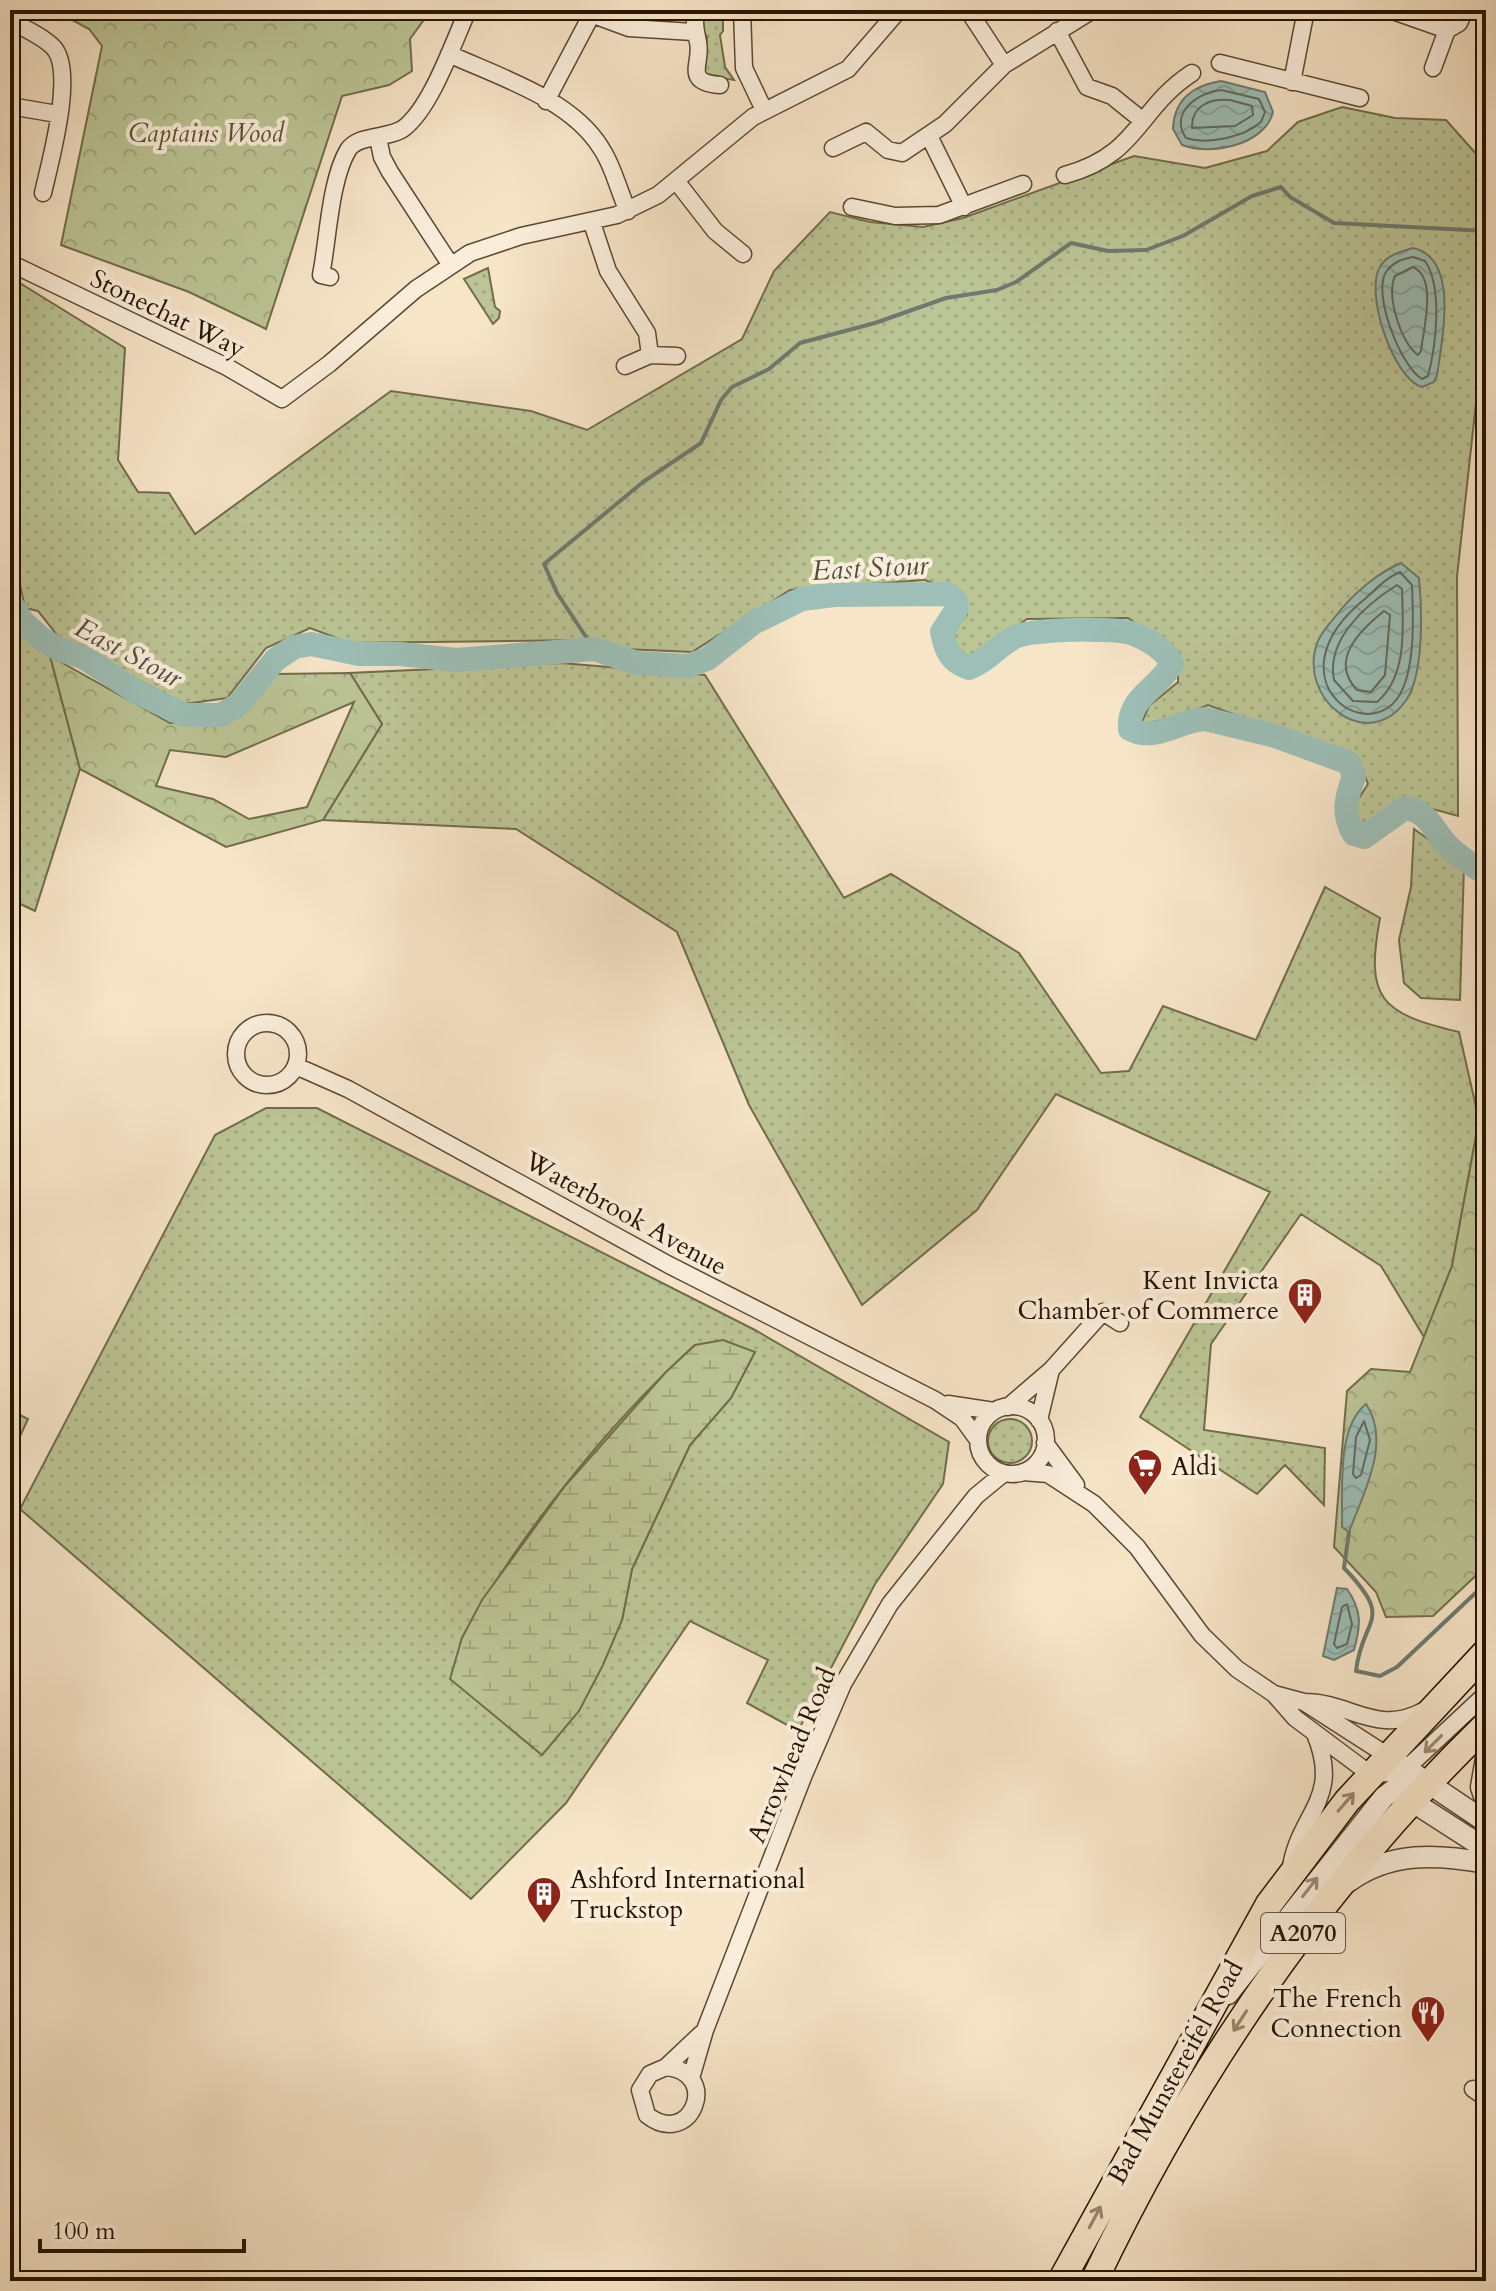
<svg xmlns="http://www.w3.org/2000/svg" width="1496" height="2291" font-family="Cardo,serif">
<style>
.grass{fill:url(#grass-dots);stroke:#726c4b;stroke-width:2;fill-rule:evenodd}
.forest{fill:url(#forest-crowns);stroke:#726c4b;stroke-width:2;fill-rule:evenodd}
.wetland{fill:url(#wetland-marsh);stroke:#726c4b;stroke-width:2}
.water{fill:url(#water-waves);stroke:#6e7a6e;stroke-width:2}
.lines{fill:none;stroke-linecap:round;stroke-linejoin:round}
.shore{stroke:#62695c;stroke-width:2}
.stream{stroke:#6e7a6e;stroke-width:4}
.river{stroke:#9dbfb7;stroke-width:24}
.minor-casing{stroke:#5b4832;stroke-width:19}
.tertiary-casing{stroke:#5b4832;stroke-width:23}
.trunk-casing{stroke:#271300;stroke-width:29}
.minor{stroke:#faeedb;stroke-width:16}
.tertiary{stroke:#faeedb;stroke-width:20}
.trunk{stroke:#f7e5c8;stroke-width:26}
.oneway{stroke:#9b8b78}
.oneway2{stroke:#99866e}
.labels{text-anchor:middle;stroke-width:8;stroke-linejoin:round;paint-order:stroke}
.shield{fill:#faeedb;stroke:#665542;stroke-width:2}
.shield-label{font-size:24px;font-weight:bold;fill:#271300}
.park-label{font-size:26px;font-style:italic;fill:#5b5134;stroke:#faeedb}
.street-label{font-size:26px;fill:#271300;stroke:#faeedb}
.poi-label{font-size:26px;fill:#271300;stroke:#faeedb;text-anchor:end}
.water-label{font-size:28px;font-style:italic;fill:#504f40;stroke:#faeedb}
</style>
<defs>
<pattern id="grass-dots" width="8" height="8" patternUnits="userSpaceOnUse" patternTransform="scale(2)"><rect width="8" height="8" fill="#bcc596"/><path d="M2 2h.1M6 6h.1" fill="none" stroke="#a2a880" stroke-width="1.8" stroke-linecap="round"/></pattern>
<pattern id="forest-crowns" width="20" height="18" patternUnits="userSpaceOnUse" patternTransform="scale(2)"><rect width="20" height="18" fill="#bcc596"/><path d="M2 6a3 3 0 1 1 6 0M12 15a3 3 0 1 1 6 0" fill="none" stroke="#a2a880"/></pattern>
<pattern id="wetland-marsh" width="20" height="14" patternUnits="userSpaceOnUse" patternTransform="scale(2)"><rect width="20" height="14" fill="#bcc596"/><path d="M1 5h8M5 5V1M11 12h8M15 12V8" fill="none" stroke="#a2a880"/></pattern>
<pattern id="water-waves" width="16" height="10" patternUnits="userSpaceOnUse" patternTransform="scale(2)"><rect width="16" height="10" fill="#9dbfb7"/><path d="M0 5q4-4 8 0t8 0" fill="none" stroke="#87a39c"/></pattern>
</defs>
<rect width="100%" height="100%" fill="#f7e5c8"/>
<filter id="stains"><feTurbulence type="fractalNoise" baseFrequency=".0025" numOctaves="4"/><feColorMatrix values="0 0 0 0 .2 0 0 0 0 .09 0 0 0 0 .02 0 0 0 .5 -.17"/></filter>
<radialGradient id="worn" r=".72"><stop offset=".6" stop-color="#630" stop-opacity="0"/><stop offset="1" stop-color="#630" stop-opacity=".3"/></radialGradient>
<path class="grass" d="M703,10H723V31L720,35L725,67L734,80L703,75L707,37L699,28L703,26Z
M1342,107L1395,118L1446,120L1486,165V311L1457,577L1458,816L1400,800L1358,828L1352,809L1368,784L1358,759L1208,705L1174,718L1141,724L1149,706L1178,682V656L1128,618L1027,619L971,659L954,645L951,632L967,615L964,596L925,580L790,590L692,652L624,649L581,640L350,643L310,628L266,648L227,698L185,704L64,644L38,611L25,608L10,537V277L125,348L118,460L138,492L169,493L195,534L391,391L531,411L587,430L742,339L774,271L830,212L870,222L923,227L963,218L1134,156L1205,168L1267,151L1298,122Z
M488,268L495,307L500,311L499,318L493,324L464,279Z
M10,617L13,625L50,656L80,769L35,911L10,899Z
M561,663L705,675L844,898L891,874L1019,953L1101,1073L1129,1071L1163,1006L1256,1040L1325,887L1380,918C1365,999 1380,1013 1459,1032L1479,1120L1452,1266L1424,1337L1381,1266L1301,1214L1211,1344L1204,1430L1325,1448L1324,1505L1285,1465L1257,1494L1140,1417L1270,1192L1056,1094L977,1210L862,1305L749,1105L677,932L516,829L323,820L382,724L350,673Z
M1414,829L1464,865L1460,1000L1421,998L1404,983L1399,940L1411,887Z
M266,1108H317L755,1330L949,1442L943,1484L875,1584L798,1731L747,1703L768,1660L690,1621L566,1803L471,1899L20,1509L215,1135ZM695,1345L755,1352L731,1398L690,1445L632,1569L622,1620L462,1638C518,1536 609,1423 695,1345Z
M10,1410L28,1419L10,1458Z
M988 1441a22 22 0 1 1 44 0a22 22 0 1 1-44 0Z"/>
<path class="forest" d="M54,10H431L410,39L412,71L389,85L342,96L266,329L189,292L61,245L102,46L89,29Z
M50,656L170,723L241,716L275,674L350,673L382,724L323,820L226,847L80,769ZM354,702L307,807L249,819L213,799L156,786L170,750L226,757Z
M1479,1120L1486,1133V1566L1433,1616L1386,1617L1376,1592L1334,1547L1347,1391L1371,1369L1410,1372L1452,1266Z"/>
<path class="wetland" d="M723,1340L755,1352L731,1398L690,1445L632,1569L622,1620L603,1665L579,1711L542,1755L450,1679L462,1638L482,1600L565,1486L666,1372L695,1345Z"/>
<path class="water" d="M1221,81L1265,92L1273,112C1265,145 1211,156 1182,145L1173,129C1174,99 1194,85 1221,81Z
M1413,248C1460,258 1442,341 1437,375L1434,382L1422,387C1393,379 1363,290 1381,265C1389,254 1400,252 1413,248Z
M1401,563L1419,578C1422,609 1424,672 1407,699C1368,757 1295,698 1318,641C1322,631 1332,621 1339,612C1354,593 1379,572 1401,563Z
M1366,1404C1392,1442 1363,1494 1349,1532L1342,1527C1343,1491 1336,1428 1366,1404Z
M1337,1588L1347,1589C1362,1610 1361,1625 1354,1650L1334,1660L1323,1656Z"/>
<g class="lines">
<path class="shore" d="M1221,90L1259,99L1265,112L1261,122C1244,137 1208,145 1186,138C1169,113 1198,92 1221,90Z
M1230,100L1252,106L1253,115L1235,126L1192,128C1191,106 1210,98 1230,100Z
M1413,257L1425,261C1443,287 1436,346 1428,376L1422,379C1401,367 1372,294 1386,272C1393,262 1402,259 1413,257Z
M1413,267C1438,278 1423,330 1421,351L1418,355C1401,342 1386,297 1395,276Z
M1400,572L1412,585C1413,615 1415,654 1405,683C1379,759 1262,681 1366,598C1377,588 1386,578 1400,572Z
M1397,585L1402,589C1403,626 1408,676 1377,702L1353,701L1334,680C1326,640 1365,605 1397,585Z
M1384,611L1390,615L1385,675L1371,692L1357,690C1329,661 1359,631 1384,611Z
M1364,1421L1370,1440L1361,1475L1356,1478L1353,1474L1356,1437Z
M1347,1604L1352,1624L1347,1644L1337,1648L1334,1644L1342,1607Z"/>
<path class="stream" d="M594,649L557,593L544,564L643,482L701,443L721,400L732,387L769,369L800,343L875,323L946,298L997,290L1016,282L1071,243L1108,251L1146,250L1183,236L1252,196L1281,187L1290,197L1334,223L1486,231
M1349,1532L1344,1568C1396,1622 1362,1616 1356,1671L1380,1676L1397,1667L1486,1583"/>
<path class="river" d="M10,602L23,622L42,639L60,650L83,657L138,693L184,715H221L239,704L275,660L294,647L311,644L359,654H400L456,660L594,649L637,663L688,666L707,659L753,623L802,599L834,595L947,594L956,601L957,609L942,632C946,651 950,661 969,668C988,661 998,645 1015,637C1031,629 1118,627 1134,634C1149,640 1165,650 1172,664C1159,688 1127,698 1130,729C1155,743 1181,719 1206,719L1275,736L1349,763L1354,777C1346,797 1342,815 1354,834L1364,837L1405,808C1430,811 1433,832 1450,848C1460,858 1474,866 1486,874"/>
<g class="minor-casing">
<path id="minor" d="M695,10C694,23 695,30 698,42C703,63 682,82 720,85
M742,10L744,68L764,110
M968,10L1004,65
M1390,10L1447,30L1433,68
M591,14L629,28L693,32
M10,21C24,28 42,36 53,47C76,70 50,162 43,193
M1447,30L1459,23L1465,10
M1057,31L1087,87L1112,96L1143,121
M449,54C499,77 571,99 601,148C614,167 618,190 628,211
M1220,63L1360,98
M1292,82L1306,10
M546,101L594,10
M10,106L57,114
M929,136L964,207
M378,138L382,157L390,172L450,264
M833,148L866,132L888,150L902,153L945,124L1004,65L1093,10
M1065,175C1139,155 1137,109 1192,73
M677,182L715,231L743,254
M852,207L895,216L939,215L1023,184
M592,223L608,271L647,333L650,355
M10,263L227,367L282,399L329,364L416,289L470,253L521,236L617,215L658,195L753,117L848,69L899,10
M330,277L321,275C328,240 330,180 348,150C358,134 389,139 404,128C432,106 453,43 468,10
M625,366L650,355L677,356
M236 1054a31 31 0 1 1 62 0a31 31 0 1 1-62 0Z
M296,1066L348,1089L669,1265L935,1400L962,1418L978,1440
M948,1404L994,1411
M978 1440a34 34 0 1 1 68 0a34 34 0 1 1-68 0Z
M1008,1407L1051,1370L1103,1312L1120,1323
M1039,1420L1051,1370
M1045,1443L1076,1485
M1023,1472L1048,1474L1094,1504L1137,1547L1202,1635L1237,1669L1274,1694L1295,1718L1370,1774L1390,1773L1411,1764L1486,1694
M1274,1694L1304,1702L1388,1756
M1304,1702C1351,1702 1377,1737 1425,1710
M1290,1873C1297,1813 1343,1801 1315,1734
M666,2067C722,2072 691,2150 647,2115L640,2090L650,2074L666,2067L701,2034
M691,2078L705,2030L803,1777L843,1684L890,1604L976,1496L1004,1473
M1473,2089L1486,2098"/>
</g>
<g class="tertiary-casing">
<path id="tertiary" d="M1388,1756L1486,1822
M1486,1758L1481,1787L1486,1802
M1402,1795L1486,1849
M1348,1882C1390,1851 1438,1854 1486,1863
M1228,1994L1384,1797L1404,1782L1428,1785"/>
</g>
<g class="trunk-casing">
<path id="trunk" d="M1061,2281L1269,1904L1347,1801L1486,1652
M1094,2281C1192,2075 1322,1884 1486,1725"/>
</g>
<use href="#minor" class="minor"/>
<use href="#tertiary" class="tertiary"/>
<use href="#trunk" class="trunk"/>
</g>
<defs><path id="oneway-shaft" d="M-6 0H5M1.5-3L5.5 0L1.5 3" fill="none" stroke-width="1.6" stroke-linecap="round" stroke-linejoin="round" transform="scale(2)"/></defs>
<g class="oneway">
<use href="#oneway-shaft" transform="translate(1433 1744) rotate(135)"/>
<use href="#oneway-shaft" transform="translate(1310 1887) rotate(-52)"/>
</g>
<g class="oneway2">
<use href="#oneway-shaft" transform="translate(1346 1802) rotate(-49)"/>
<use href="#oneway-shaft" transform="translate(1240 2021) rotate(123)"/>
<use href="#oneway-shaft" transform="translate(1095 2217) rotate(-62)"/>
</g>
<defs>
<g id="building-pin" transform="scale(1.8)"><path d="M0 17L-7.5 6A9.5 9.5 0 1 1 7.5 6Z" fill="#8f2418" stroke="#faeedb"/><path d="M-4-6H4V6H1V3H-1V6H-4ZM-2.5-4.3h1.7v1.8h-1.7ZM.8-4.3h1.7v1.8H.8ZM-2.5-1h1.7V.8h-1.7ZM.8-1h1.7V.8H.8Z" fill="#fff"/></g>
<g id="supermarket-pin" transform="scale(1.8)"><path d="M0 17L-7.5 6A9.5 9.5 0 1 1 7.5 6Z" fill="#8f2418" stroke="#faeedb"/><path d="M-6-5.5h2.5l.6 2H6L4.5 2H-2.5L-4.4-4H-6ZM-1.5 3.2a1.3 1.3 0 1 0 .1 0ZM3 3.2a1.3 1.3 0 1 0 .1 0Z" fill="#fff"/></g>
<g id="restaurant-pin" transform="scale(1.8)"><path d="M0 17L-7.5 6A9.5 9.5 0 1 1 7.5 6Z" fill="#8f2418" stroke="#faeedb"/><path d="M-5-6h1v4h1v-4h1v4h1v-4h1v5L-1.5 .5V6h-2V.5L-5-1ZM5-6V6H3V1.5H1.5Q1.5-4 5-6Z" fill="#fff"/></g>
</defs>
<g fill-rule="evenodd">
<use href="#building-pin" x="1305" y="1295"/>
<use href="#supermarket-pin" x="1145" y="1466"/>
<use href="#building-pin" x="544" y="1894"/>
<use href="#restaurant-pin" x="1428" y="2013"/>
</g>
<g class="labels">
<rect class="shield" x="1261" y="1913" width="84" height="40" rx="6"/>
<g class="shield-label">
<text x="1303" y="1941">A2070</text>
</g>
<g class="park-label">
<text x="206" y="142">Captains Wood</text>
</g>
<g class="street-label">
<text transform="translate(168 313) rotate(26)" y="9">Stonechat Way</text>
<text transform="translate(626 1213) rotate(29)" y="9">Waterbrook Avenue</text>
<text transform="translate(791 1755) rotate(-67)" y="9">Arrowhead Road</text>
<text transform="translate(1175 2072) rotate(-61)" y="9">Bad Munstereifel Road</text>
</g>
<g class="poi-label">
<text x="1279" y="1289">Kent Invicta<tspan x="1279" dy="30">Chamber of Commerce</tspan></text>
<text x="1171" y="1475" text-anchor="start">Aldi</text>
<text x="570" y="1888" text-anchor="start">Ashford International<tspan x="570" dy="30">Truckstop</tspan></text>
<text x="1402" y="2007">The French<tspan x="1402" dy="30">Connection</tspan></text>
</g>
<g class="water-label">
<text transform="translate(870 567) rotate(-3)" y="10">East Stour</text>
<text transform="translate(129 652) rotate(28)" y="10">East Stour</text>
</g>
</g>
<rect width="1496" height="2291" fill="none" stroke="#f7e5c8" stroke-width="40"/>
<rect x="12" y="12" width="1472" height="2267" fill="none" stroke="#271300" stroke-width="4"/>
<rect x="20" y="20" width="1456" height="2251" fill="none" stroke="#271300" stroke-width="2"/>
<path d="M40 2239v12h204v-12" fill="none" stroke="#271300" stroke-width="4"/>
<text x="52" y="2239" font-size="24" fill="#271300" stroke="#faeedb" stroke-width="6" paint-order="stroke">100 m</text>
<rect width="100%" height="100%" filter="url(#stains)"/>
<rect width="100%" height="100%" fill="url(#worn)"/>
</svg>
